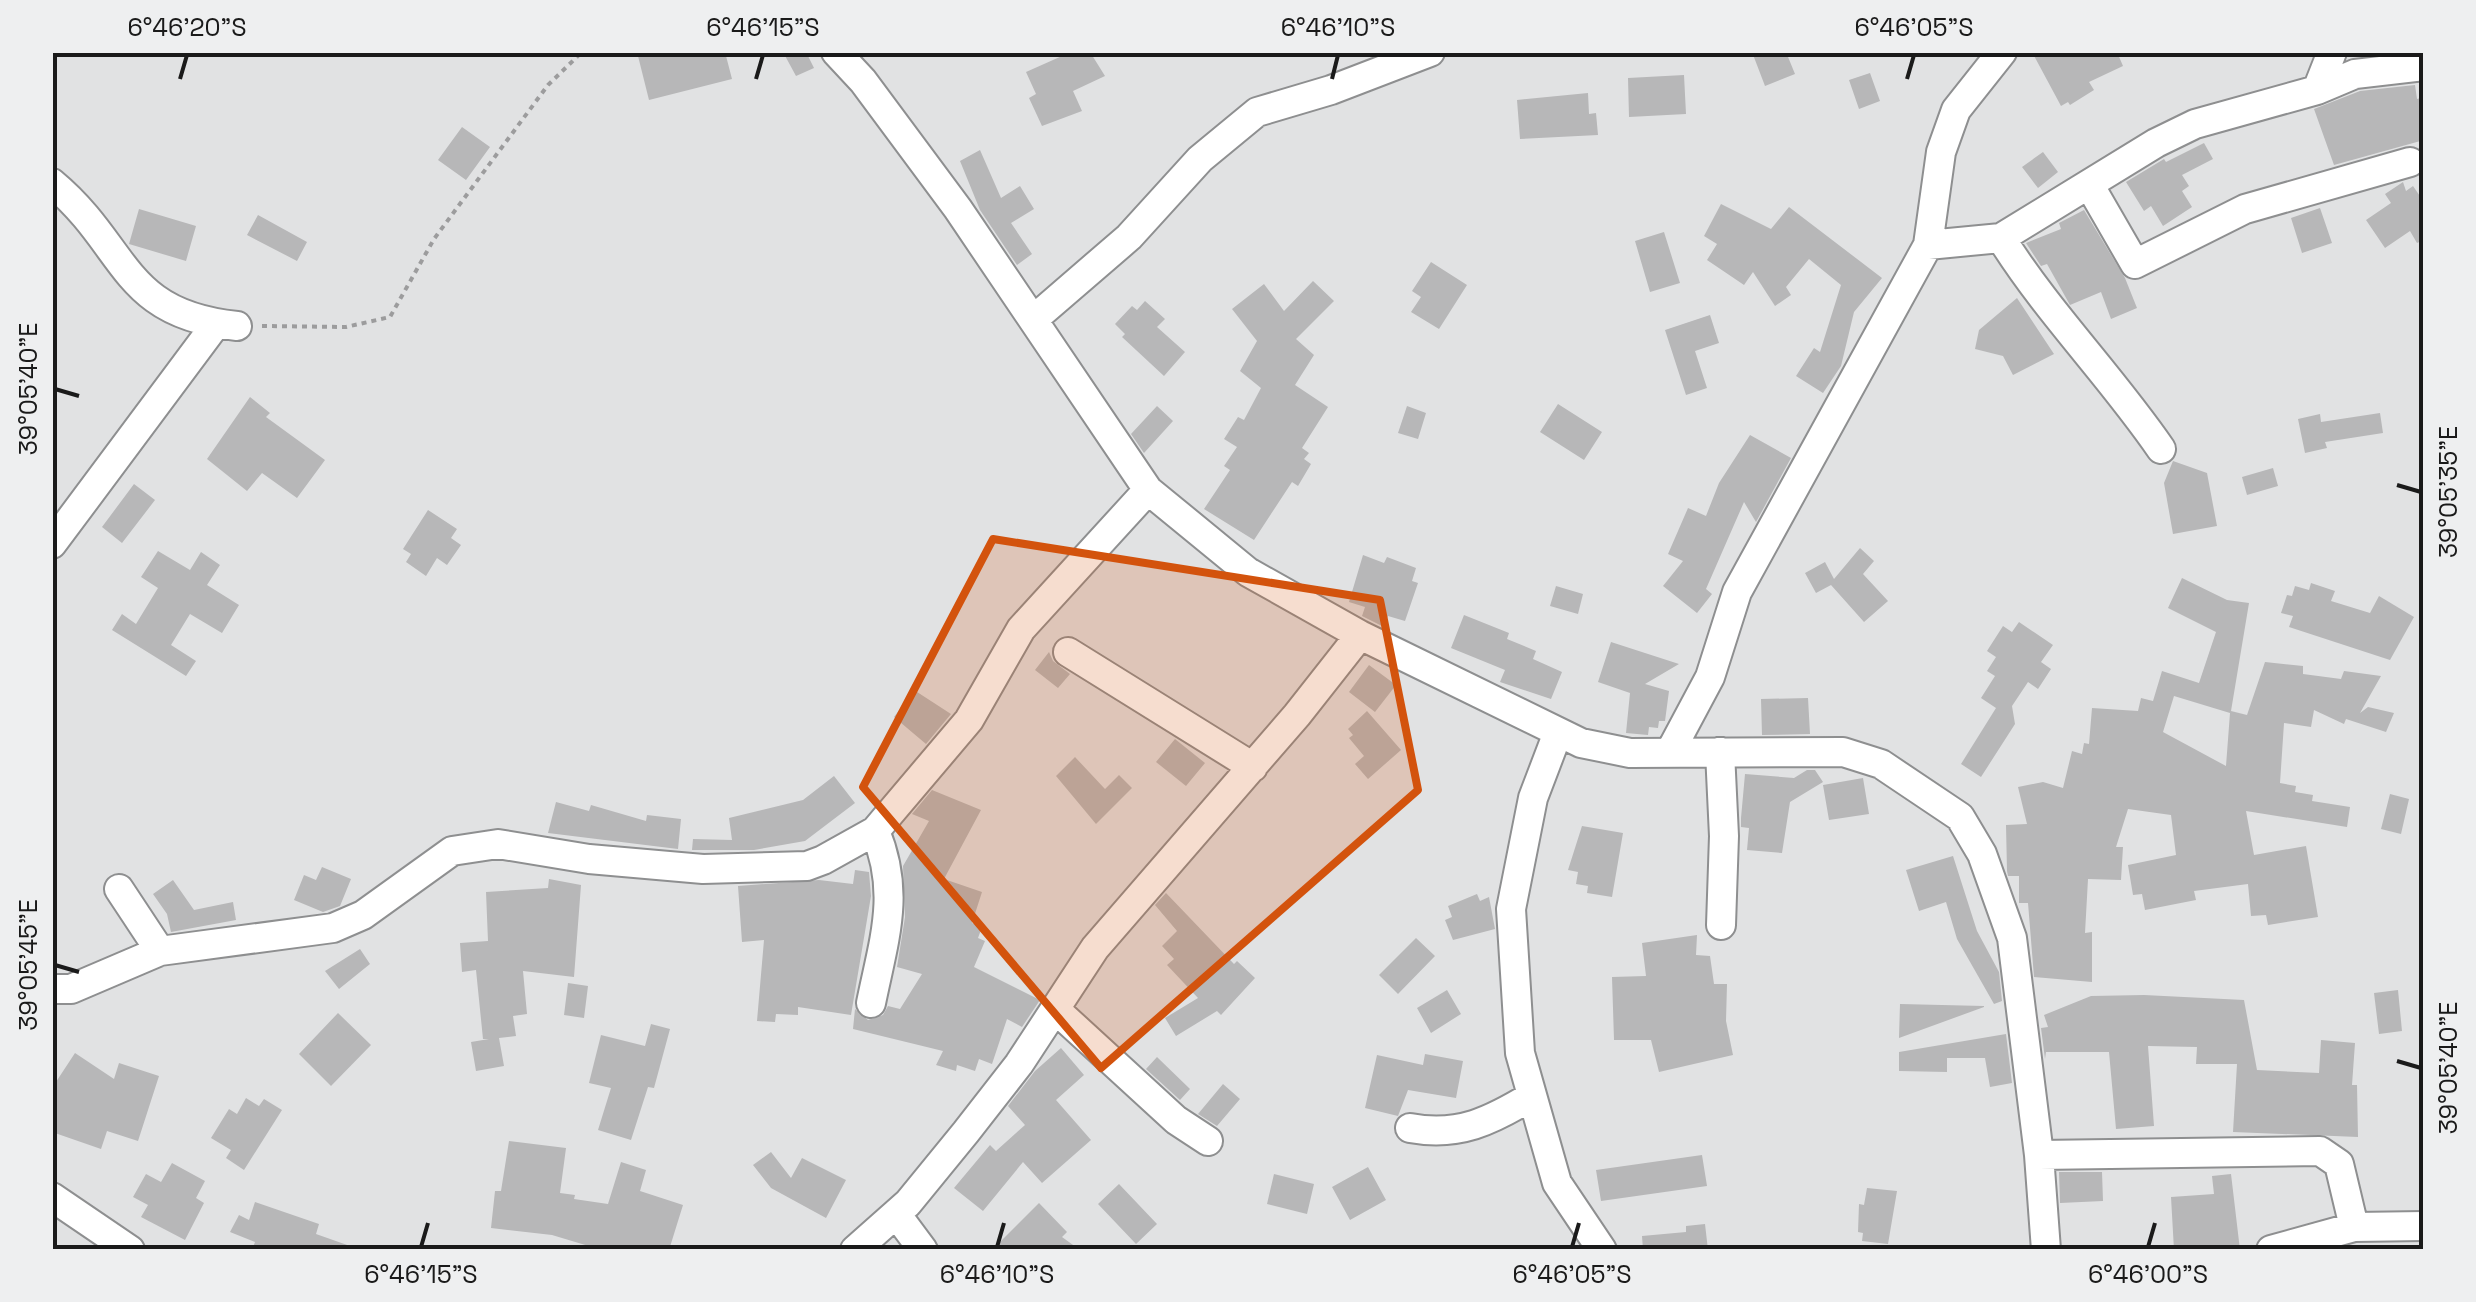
<svg xmlns="http://www.w3.org/2000/svg" width="2476" height="1302" font-family="'Space Grotesk',sans-serif">
<style>
.building{fill:#b7b7b8;fill-rule:evenodd}
.lines{fill:none;stroke-linecap:round;stroke-linejoin:round}
.minor-casing{stroke:#8e8f90;stroke-width:32}
.path{stroke:#9c9c9d;stroke-width:4;stroke-dasharray:5 5;stroke-linecap:butt}
.minor{stroke:#fff;stroke-width:28}
.marked{fill:#d3530d;fill-opacity:0.2;stroke:#d3530d;stroke-width:8;stroke-linejoin:round}
.ticks{fill:none;stroke:#1a1a1a;stroke-width:4}
.neatline{fill:none;stroke:#1a1a1a;stroke-width:4}
.ticks-label{font-size:25px;text-anchor:middle;fill:#1a1a1a}
</style>
<rect width="100%" height="100%" fill="#e1e2e3"/>
<path class="building" d="M637,52H725L732,79L649,100Z
M783,52H806L814,68L796,76Z
M1071,52H1090L1105,76L1073,91L1082,111L1042,126L1029,98L1036,94L1026,72Z
M1752,52H1786L1795,74L1765,86Z
M2032,52H2117L2123,66L2089,82L2094,90L2070,105L2068,102L2061,106Z
M1870,73L1880,101L1859,109L1849,80Z
M1684,75L1686,114L1629,117L1628,78Z
M2415,85L2417,99L2424,97V140L2334,165L2314,109L2360,91Z
M1588,93L1589,114L1596,113L1598,135L1520,139L1517,100Z
M462,127L490,147L466,180L438,160Z
M2204,143L2213,159L2182,175L2189,186L2182,191L2192,207L2163,226L2151,206L2144,211L2126,182L2164,159L2166,162Z
M980,150L1001,198L1020,186L1034,209L1011,223L1032,254L1017,265L980,210L960,161Z
M2043,152L2058,172L2038,188L2022,167Z
M2403,182L2406,191L2413,186L2424,202V222L2419,225L2424,240L2417,243L2410,231L2385,248L2366,220L2391,203L2385,194Z
M1721,204L1771,229L1789,207L1882,278L1854,312L1841,366L1823,393L1796,376L1814,348L1820,352L1841,285L1809,259L1786,287L1791,295L1775,306L1753,272L1744,285L1707,260L1717,244L1704,236Z
M2320,208L2332,243L2302,253L2291,218Z
M139,209L196,226L186,261L129,244Z
M2084,210L2125,278L2137,308L2111,319L2101,292L2070,305L2047,264L2041,266L2026,243L2061,229L2059,223Z
M258,215L307,242L297,261L247,235Z
M1664,232L1680,283L1650,292L1635,241Z
M1431,262L1467,285L1439,329L1411,312L1421,297L1412,291Z
M1313,281L1334,301L1296,339L1314,355L1295,385L1328,407L1302,448L1309,453L1304,459L1311,464L1298,486L1292,482L1254,540L1204,509L1230,470L1224,466L1237,447L1224,439L1238,417L1244,420L1261,388L1240,371L1257,341L1232,309L1264,284L1284,311Z
M2017,298L2054,354L2013,375L2003,356L1975,349L1979,330Z
M1145,301L1165,319L1157,327L1185,352L1164,376L1122,337L1125,334L1115,324L1132,306L1137,310Z
M1710,315L1719,343L1695,351L1707,388L1686,395L1665,330Z
M250,397L270,413L266,417L325,460L297,498L262,473L247,491L207,459Z
M1558,404L1602,432L1584,460L1540,432Z
M1157,406L1173,421L1144,453L1131,434Z
M1407,406L1426,413L1418,439L1398,433Z
M2380,413L2383,433L2325,442L2327,448L2305,453L2298,419L2320,414L2321,422Z
M1750,435L1791,458L1756,522L1744,502L1706,589L1712,594L1697,613L1663,586L1683,561L1668,554L1688,508L1706,516L1719,483Z
M2173,461L2207,473L2217,526L2173,534L2164,483Z
M2273,468L2278,486L2247,495L2242,477Z
M134,484L155,500L122,543L102,527Z
M428,510L457,529L451,538L461,545L447,565L437,558L426,576L406,562L411,554L403,549Z
M1860,548L1874,561L1863,574L1888,601L1864,622L1831,585L1816,593L1805,573L1825,562L1834,579Z
M158,551L190,570L201,552L220,565L207,585L239,605L222,633L190,614L171,645L196,661L186,676L112,630L122,614L136,624L158,588L141,577Z
M1363,555L1384,563L1387,557L1416,568L1412,581L1418,583L1405,621L1388,616L1384,627L1362,616L1365,607L1349,602Z
M2182,578L2227,600L2249,603L2231,711L2247,715L2265,662L2303,666V674L2341,679L2344,671L2381,676L2360,713L2368,707L2394,713L2386,732L2346,719L2344,724L2314,710L2311,727L2284,723L2280,783L2296,786L2295,792L2313,795L2312,801L2350,807L2347,827L2246,811L2254,855L2306,846L2318,917L2268,925L2266,915L2251,916L2248,884L2194,891L2196,900L2145,910L2142,894L2133,895L2128,865L2176,855L2171,815L2128,809L2116,847H2123L2121,880L2088,879L2085,933L2092,932V982L2034,977L2028,903H2019V876H2008L2007,871L2006,825L2027,824L2018,787L2043,782L2063,788L2072,751L2082,754L2084,743L2089,744L2092,708L2138,711L2141,698L2153,701L2162,671L2199,683L2216,632L2168,608ZM2174,696L2230,713L2226,766L2163,732Z
M2311,583L2335,591L2331,601L2370,613L2379,596L2414,617L2390,660L2289,627L2293,616L2281,613L2287,595L2292,596L2295,586L2309,590Z
M1556,586L1583,594L1578,614L1550,606Z
M1464,615L1509,633L1507,639L1536,651L1533,659L1562,672L1551,699L1500,682L1505,670L1451,648Z
M2019,622L2053,645L2041,662L2051,669L2038,689L2028,682L2012,706L2015,724L1981,777L1961,764L1996,708L1981,698L1995,676L1987,671L1996,657L1987,651L2003,626L2012,632Z
M1611,642L1679,664L1645,684L1669,691L1665,721H1659L1658,728L1649,727L1648,735L1626,733L1630,693L1598,682Z
M1049,652L1053,661L1070,674L1058,688L1035,670Z
M1369,665L1396,685L1375,712L1349,692Z
M914,690L951,714L926,744L894,717Z
M1808,698L1810,734L1762,735L1761,699Z
M1367,711L1401,750L1368,779L1355,764L1364,756L1349,738L1353,735L1348,729Z
M1175,739L1205,763L1186,786L1156,762Z
M1075,757L1105,789L1119,775L1132,788L1096,824L1056,776Z
M1807,770H1815L1823,782L1790,802L1782,853L1747,850L1749,828L1741,827V818L1745,774L1794,778Z
M834,776L855,803L805,841L754,850H692L693,839L732,840L729,818L803,800Z
M1863,778L1869,814L1829,820L1823,785Z
M932,790L981,810L944,879L982,892L972,923L982,927L978,938L985,941L974,967L1040,1000L1022,1027L1007,1019L992,1064L979,1059L975,1071L957,1065L956,1071L936,1065L943,1051L853,1029L855,1009L868,1020L883,1015L888,1006L900,1009L922,974L897,967L905,917L903,866L929,821L912,814Z
M2390,794L2409,799L2401,834L2381,829Z
M556,802L589,811L591,805L646,821L647,815L681,819L678,849L548,833Z
M1582,826L1623,833L1612,897L1587,893L1588,886L1576,884L1578,872L1568,870Z
M1953,856L1977,931L1999,972L2002,1001L1994,1004L1957,939L1946,902L1919,911L1906,870Z
M322,867L351,879L340,906L323,912L294,900L304,875L316,880Z
M855,870L869,872L871,896L851,1015L798,1007V1015L776,1014L775,1022L757,1021L764,940L742,942L738,886L819,880L853,884Z
M549,879L581,885L574,977L523,971L527,1014L513,1016L516,1036L499,1038L504,1066L476,1071L471,1042L489,1039H483L476,970L462,972L460,943L488,941L486,892L548,888Z
M173,880L194,910L233,902L236,920L171,932L167,914L153,894Z
M1166,893L1234,964L1237,961L1255,978L1221,1015L1217,1011L1176,1036L1165,1018L1198,998L1167,965L1174,959L1162,946L1177,931L1155,905Z
M1477,894L1480,901L1489,897L1495,929L1453,940L1445,920L1452,917L1448,906Z
M1697,935L1696,955L1710,956L1714,984H1727L1726,1021L1733,1055L1659,1072L1651,1040H1614L1612,977L1646,976L1642,943Z
M1416,938L1435,956L1398,994L1379,975Z
M360,949L370,964L339,989L325,971Z
M568,983L588,986L584,1018L564,1015Z
M1447,990L1461,1014L1431,1033L1417,1008Z
M2398,990L2402,1031L2379,1034L2374,993Z
M2144,995L2244,1000L2257,1070L2319,1073L2321,1040L2355,1043L2352,1085H2357L2358,1137L2233,1132L2237,1064H2196L2197,1047L2148,1046L2154,1126L2116,1129L2109,1052H2046L2045,1059L2041,1028L2048,1027L2044,1015L2091,996Z
M1900,1004L1984,1006V1007L1899,1038Z
M338,1013L371,1045L331,1086L299,1054Z
M651,1024L670,1029L654,1088L648,1087L631,1140L598,1130L611,1088L589,1083L601,1035L645,1046Z
M2006,1034L2012,1083L1990,1087L1985,1058H1947V1072L1899,1071V1052Z
M1061,1048L1084,1075L1056,1100L1091,1140L1042,1183L1023,1162L983,1211L954,1188L990,1145L996,1151L1025,1125L1008,1106L1035,1071Z
M75,1053L114,1079L119,1063L159,1076L138,1141L107,1131L101,1149L52,1132V1088Z
M1425,1054L1463,1061L1456,1098L1408,1090L1398,1116L1365,1108L1377,1055L1423,1065Z
M1157,1057L1190,1089L1180,1100L1146,1069Z
M1223,1084L1240,1099L1217,1126L1198,1114Z
M246,1098L259,1106L264,1099L282,1110L244,1170L226,1158L231,1150L211,1138L229,1109L237,1114Z
M509,1141L566,1148L560,1193L575,1195L574,1199L608,1204L621,1162L646,1170L640,1191L683,1205L669,1250H602L552,1235L491,1228L495,1191H501Z
M771,1152L791,1178L802,1158L846,1180L826,1218L771,1188L753,1165Z
M1702,1155L1707,1186L1601,1201L1596,1170Z
M172,1163L205,1181L196,1198L204,1203L185,1240L141,1217L148,1205L133,1197L146,1174L161,1182Z
M1368,1167L1386,1200L1350,1220L1332,1187Z
M2059,1172H2102L2103,1201L2060,1203Z
M1274,1174L1314,1184L1307,1214L1267,1204Z
M2231,1174L2240,1250H2174L2171,1197L2214,1194L2212,1176Z
M1119,1184L1157,1224L1136,1244L1098,1204Z
M1867,1188L1897,1191L1888,1244L1862,1241L1863,1233L1858,1232L1859,1204L1864,1205Z
M255,1202L319,1224L316,1234L350,1246V1250H252L255,1242L230,1232L239,1215L249,1220Z
M1039,1203L1067,1232L1062,1237L1080,1250H992Z
M1705,1224L1708,1250H1643L1642,1236L1686,1232V1226Z"/>
<g class="lines">
<g class="minor-casing">
<path id="minor" d="M836,52L863,81L958,209L1148,490L1248,572L1360,635L1581,743L1630,753L1843,752L1881,764L1960,817L1982,854L2012,938L2039,1155L2046,1250
M2317,90L2332,52
M52,183C129,247 120,314 237,326
M2090,186L2135,264L2245,209L2410,162
M2001,238C2048,313 2111,376 2161,449
M1928,245L2001,238L2156,143L2195,124L2317,90L2355,74L2424,66
M1034,319L1129,237L1200,159L1257,112L1331,90L1430,52
M52,544L216,324
M1068,652L1253,767
M1557,735L1533,798L1511,909L1520,1053L1557,1183L1602,1250
M1670,752L1710,677L1737,592L1928,245L1941,152L1956,110L2002,52
M1720,752L1724,836L1721,925
M119,889L160,951
M52,989H71L160,951L333,928L363,915L452,851L498,844L589,859L703,869L807,866L823,860L875,831L969,720L1021,629L1148,490
M871,1003C884,939 901,893 875,831
M1056,1010L1176,1120L1208,1141
M1410,1128C1459,1137 1491,1121 1532,1096
M2039,1155L2320,1151L2339,1164L2354,1227
M52,1197L130,1250
M897,1215L923,1250
M855,1250L908,1203L966,1132L1019,1064L1095,948L1297,715L1360,635
M2271,1250L2354,1227L2424,1226"/>
</g>
<path class="path" d="M262,326L346,327L390,317L434,239L548,85L582,52"/>
<use href="#minor" class="minor"/>
</g>
<path class="marked" d="M993,539L1380,600L1418,790L1101,1068L863,787Z"/>
<path class="ticks" d="M180,79L187,55M756,79L763,55M1332,79L1338,55M1907,79L1914,55M55,389L79,396M2397,485L2421,492M55,965L79,972M2397,1061L2421,1068M421,1247L428,1223M997,1247L1004,1223M1572,1247L1579,1223M2148,1247L2155,1223"/>
<rect width="2476" height="1302" fill="none" stroke="#eeeff0" stroke-width="110"/>
<rect x="55" y="55" width="2366" height="1192" class="neatline"/>
<g class="ticks-label">
<text x="187" y="36">6°46'20"S</text>
<text x="763" y="36">6°46'15"S</text>
<text x="1338" y="36">6°46'10"S</text>
<text x="1914" y="36">6°46'05"S</text>
<text transform="translate(28 389) rotate(-90)" y="9">39°05'40"E</text>
<text transform="translate(2448 492) rotate(-90)" y="9">39°05'35"E</text>
<text transform="translate(28 965) rotate(-90)" y="9">39°05'45"E</text>
<text transform="translate(2448 1068) rotate(-90)" y="9">39°05'40"E</text>
<text x="421" y="1283">6°46'15"S</text>
<text x="997" y="1283">6°46'10"S</text>
<text x="1572" y="1283">6°46'05"S</text>
<text x="2148" y="1283">6°46'00"S</text>
</g>
</svg>
